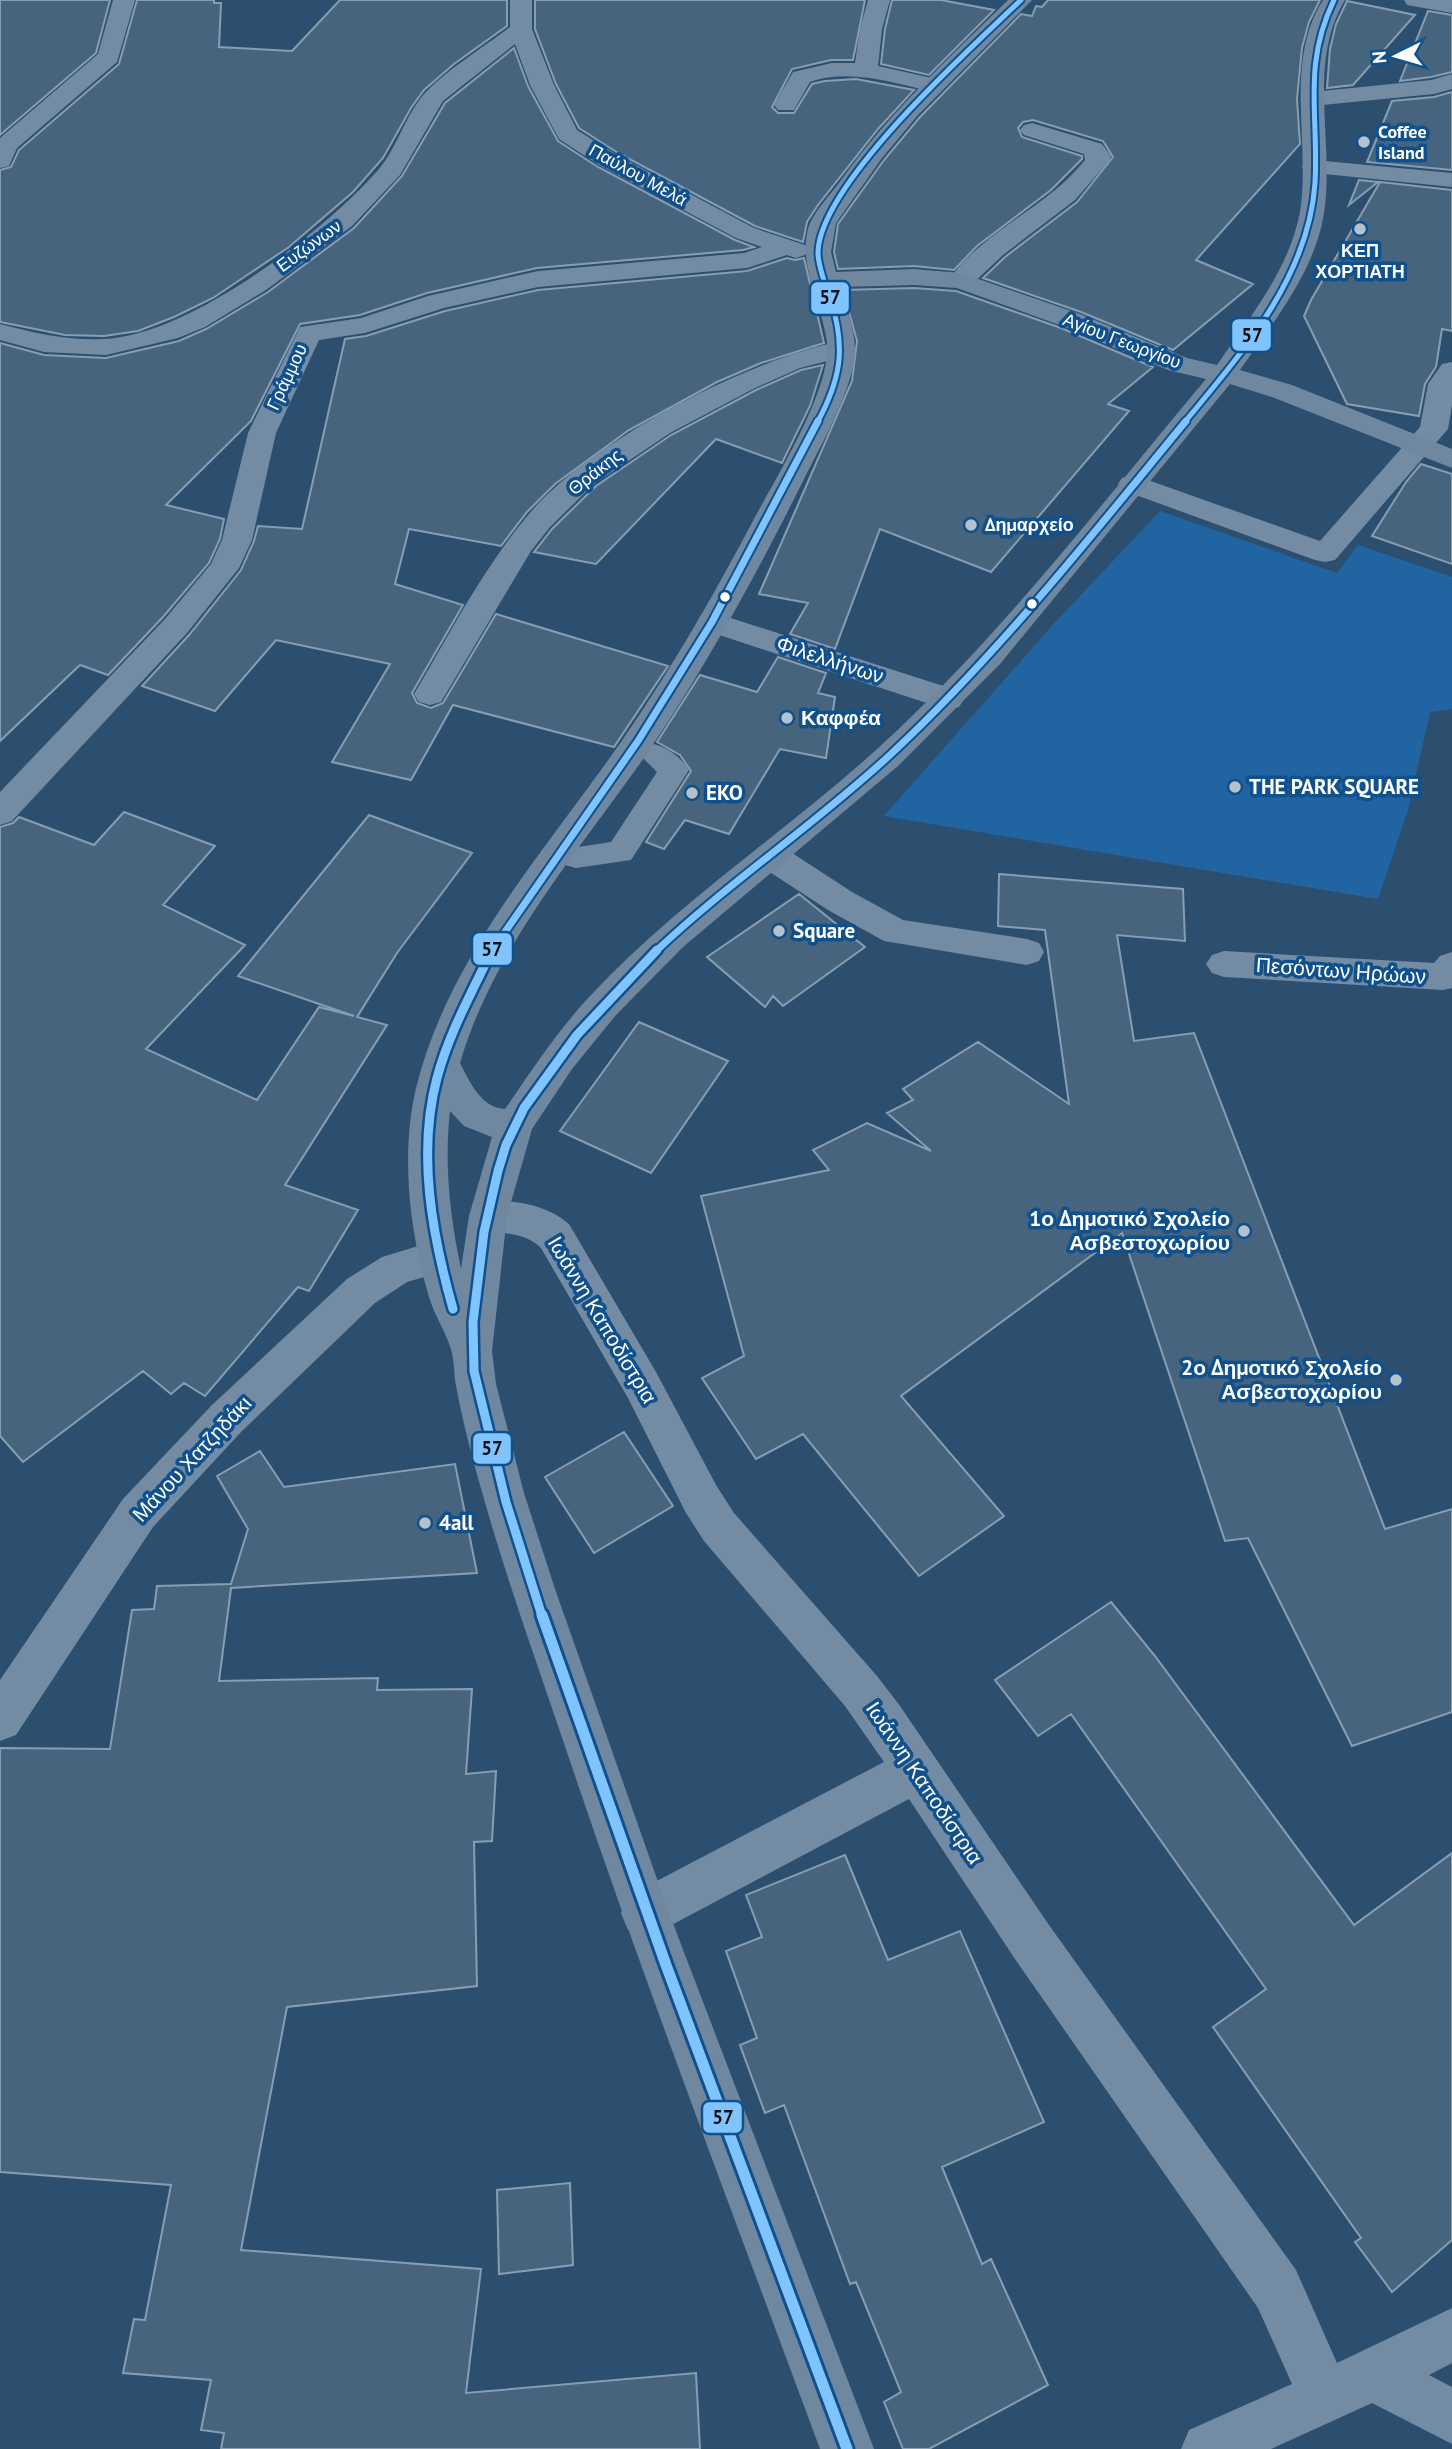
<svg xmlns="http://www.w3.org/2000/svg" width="1452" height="2449" font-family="'PT Sans',sans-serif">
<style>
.green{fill:#2065a1}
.building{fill:#47647e;stroke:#879eb2;stroke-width:2}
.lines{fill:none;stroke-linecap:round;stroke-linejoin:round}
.lane{fill:#738ca4;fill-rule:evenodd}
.street{fill:#738ca4;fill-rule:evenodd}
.secondary{fill:#6f88a0;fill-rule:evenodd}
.bus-1-far3-casing{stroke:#10508c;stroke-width:9}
.bus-1-far2-casing{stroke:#10508c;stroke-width:11}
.bus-1-far1-casing{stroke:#10508c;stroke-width:14}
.bus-1-casing{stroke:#10508c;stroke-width:17}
.bus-1-far3{stroke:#80c4ff;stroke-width:5}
.bus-1-far2{stroke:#80c4ff;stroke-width:7}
.bus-1-far1{stroke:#80c4ff;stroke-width:9}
.bus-1{stroke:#80c4ff;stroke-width:11}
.poi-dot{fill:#b5c1cd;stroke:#10508c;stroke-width:2.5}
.bus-dot{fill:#fff;stroke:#10508c;stroke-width:2.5}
.labels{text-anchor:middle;stroke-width:7;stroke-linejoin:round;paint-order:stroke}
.far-poi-label{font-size:18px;font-weight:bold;fill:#fff;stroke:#10508c;text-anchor:start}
.far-street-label{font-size:18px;fill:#fff;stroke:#10508c}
.street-label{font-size:21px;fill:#fff;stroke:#10508c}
.poi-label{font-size:21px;font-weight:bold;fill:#fff;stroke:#10508c;text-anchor:start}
.line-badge{stroke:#10508c;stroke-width:2.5}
.pale-badge-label{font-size:19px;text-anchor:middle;font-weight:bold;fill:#111}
</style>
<rect width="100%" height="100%" fill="#2c4f70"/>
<path class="green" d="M1160,511L1337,573L1358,545L1452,577V709L1430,712L1408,810L1378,899L884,816L1049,629Z"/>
<path class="building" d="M0,0H110L96,53L0,135Z
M137,0H214V3H221L219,47L292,51L340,0H507V26L454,64L424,90L411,108L383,158L353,192L289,247L213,298L174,317L138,331L104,336L65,335L0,322V170L11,167L19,150L119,64Z
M535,0H865L853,60H831L792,69L772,107L778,113H794L812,84L825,81L856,79L914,90L878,129L818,205L807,222L803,242L755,226L618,153L579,128L556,84L535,29Z
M892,0H941L994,10L929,75L881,64L885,29Z
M1048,0H1320L1309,22L1302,48L1297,99L1300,144L1196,260L1253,284L1173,350L1081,312L983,278L1005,257L1077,202L1113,157L1103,141L1033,120L1023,122L1018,128L1022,137L1082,156V159L1051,190L977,246L954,270L914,266L838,269L834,252L838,224L884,160L920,117L1021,14L1032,16L1036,6L1042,7Z
M1347,1L1415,15L1353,85L1327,88L1330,49L1336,24Z
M1428,11L1452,15V72L1431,77L1400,81Z
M514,48L528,86L558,141L598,167L735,240L754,247L743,250L537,268L427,293L360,315L300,324L251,421L166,505L224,519L220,539L209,563L163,617L108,675L80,665L0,741V343L44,355L106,358L179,341L206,329L268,292L354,228L402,176L445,103Z
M1452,92V170L1367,162L1392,101L1434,97Z
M1359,180L1378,182L1349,205Z
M1380,182L1452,190V331L1442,329L1436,367L1425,384L1419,416L1347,404L1304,316L1311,300Z
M787,258L795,260L804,258L824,343L761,363L717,382L629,430L555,484L527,512L501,546L409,529L395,584L463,605L412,693L417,703L431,708L443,703L496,614L668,666L614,747L453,705L411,780L332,762L390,664L276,640L215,711L142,686L189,635L241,570L254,541L258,526L302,529L345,339L366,336L445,311L538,290L747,271Z
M914,288L956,291L1061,328L1153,367L1108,404L1129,411L991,572L880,529L835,649L790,634L808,603L759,594L852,381L857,341L843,290Z
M823,365L810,406L782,463L716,439L596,564L534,552L552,529L596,486L671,435L756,390L801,370Z
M1421,464L1452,474V564L1372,536L1406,482Z
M778,657L826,673L818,693L835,697L826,758L780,749L729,834L685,820L664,849L646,842L691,771L680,755L657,742L700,675L757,692Z
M124,812L215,846L163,905L245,945L146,1049L257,1100L319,1007L354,1016L238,976L369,815L472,853L397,953L357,1017L387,1025L285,1185L358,1210L309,1291L298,1287L205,1396L184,1383L171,1394L143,1371L23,1462L0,1436V827L13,823L19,817L94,845Z
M999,874L1183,889L1185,941L1117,935L1134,1041L1194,1033L1385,1529L1452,1509V1712L1352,1746L1248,1538L1225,1541L1122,1233L901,1396L1004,1516L919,1576L803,1434L756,1459L702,1378L744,1356L701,1196L829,1170L813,1150L867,1123L931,1151L887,1113L913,1100L903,1089L978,1042L1069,1104L1045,930L998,926Z
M799,894L865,947L783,1006L773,996L765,1007L707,957Z
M639,1022L728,1061L651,1173L560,1131Z
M624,1432L673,1506L594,1553L545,1477Z
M260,1451L284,1487L455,1464L477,1573L231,1588L219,1681L378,1678L377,1690L472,1689L466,1774L496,1771L492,1841L474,1842L477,1986L287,2007L241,2250L481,2269L466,2393L696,2373L700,2449H221L224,2433L201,2430L211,2380L123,2373L134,2319L145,2320L171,2185L0,2172V1748L110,1749L132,1610L154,1609L157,1586L231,1584L248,1529L217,1476Z
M1111,1602L1155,1656L1354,1925L1452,1853V2240L1392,2292L1355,2242L1361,2238L1213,2027L1266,1989L1071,1714L1038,1736L995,1680Z
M845,1855L888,1960L960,1931L1044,2122L942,2167L982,2264L991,2259L1048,2385L929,2449H903L884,2402L901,2392L856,2282L850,2284L784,2105L765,2113L740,2045L757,2038L726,1951L762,1937L746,1895Z
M570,2183L573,2265L499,2274L497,2190Z"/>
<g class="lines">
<path class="lane" d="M654,744C668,748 681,757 689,770L631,860L576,868L565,865L561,857L565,849L611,842L657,772L639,754L644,747Z"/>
<path class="street" d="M113,0H135L117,62L17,148L9,166L0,168V138L98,54Z
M510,0H532V29L554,85L577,130L617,155L754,228L805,245L809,250L805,255L796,258L787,255L747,268L538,287L444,308L365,333L319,340L276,433L252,540L239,568L187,633L12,821L0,825V792L165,619L211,564L222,540L248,433L300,327L361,318L428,296L538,271L744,253L762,247L736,238L599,165L559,139L530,85L515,44L443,101L400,175L352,226L266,290L205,327L178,338L106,355L44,352L0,340V324C35,333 68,341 104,339C190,335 324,232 379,169C398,146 406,113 426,92C448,69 484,47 510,27Z
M868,0H890L882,29L878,66L941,80L945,85L941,90L933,92C894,83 849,68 810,82L794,110H778L774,105L793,72L832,63H855L860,29Z
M1404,0H1452V13L1407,5Z
M1452,74V89L1434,94L1312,106L1304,104L1300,99L1304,94L1312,92L1431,80Z
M1032,123L1102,144L1111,156L1109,161L1075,200L1003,255L970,286L961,289L952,286L948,281C982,231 1047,208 1085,160L1084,154L1024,135L1020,130L1024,125Z
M1314,160L1452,173V187L1305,172L1302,167L1305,162Z
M842,341L851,343L855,349L851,355L800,368L755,388L670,433L594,484L550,527L531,551L441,702L430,705L419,702L414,694C450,634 483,568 529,514C591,441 748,359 842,341Z
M1452,362V405L1448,429L1335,560L1325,562L1315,560L1122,490L1118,484L1122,478L1132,475L1142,478L1320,541L1420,427L1428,384L1442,364Z
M712,612L959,691L964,699L959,707L948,710L701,629L697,622L701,615Z
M771,844L783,847L852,892L903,920L1027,939L1039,943L1044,952L1039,961L1027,965L884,941L828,910L759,865L754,856L759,847Z
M1224,951L1434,963L1440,956L1452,952V988L1443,990L1224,977L1212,973L1206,964L1212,955Z
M488,1200C517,1201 546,1204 569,1224L656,1372L716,1485L734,1513L877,1676L900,1706L1049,1925L1296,2270L1337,2363L1452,2308V2363L1429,2375L1452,2387V2444L1372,2403L1271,2449H1181L1189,2430L1292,2384L1258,2308L1015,1959L909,1799L662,1930L645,1937L628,1930L621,1913L628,1896L884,1762L845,1706L704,1541L686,1513L628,1398L541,1248C521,1229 498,1236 474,1227L469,1216L474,1205Z
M438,1240L452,1245L457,1257L452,1269L407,1282L375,1303L242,1431L153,1527L16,1735L0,1741V1680L123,1499L212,1405L347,1279L382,1257Z"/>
<path class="secondary" d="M1008,0H1032L918,115L882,158L836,223L831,252L836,272L914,269L961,273L1080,314L1187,358L1217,365C1250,317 1293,265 1301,205C1309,138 1285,60 1323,0H1345C1308,61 1333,138 1325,205C1319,267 1274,321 1240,370L1292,385L1452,449V468L1272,397L1230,384L1000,664L898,766L683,947L616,1015L572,1069L532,1129L507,1216L492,1351L496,1384L524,1493L555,1589L669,1913L874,2449H820C735,2219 647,1990 569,1758C540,1672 509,1587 484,1499C473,1461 462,1420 455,1380C454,1371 454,1362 452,1353C448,1336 437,1320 431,1303C410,1238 400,1156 416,1088C449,955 547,849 623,739C672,668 715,593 755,517C777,476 832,387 827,343C823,305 795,261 810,223C817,208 832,193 842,179C890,112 950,57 1008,0ZM914,285L957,288L1062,326L1168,370L1206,379C1100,505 999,639 876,750C783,834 677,903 591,995C558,1030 532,1070 505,1109C481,1108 470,1082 460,1063C494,946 580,850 648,752C706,666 757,574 803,481C819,449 856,384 855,349C855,329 845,306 840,287ZM450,1111L464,1126L492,1137L469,1216L461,1269C450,1216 444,1164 450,1111Z"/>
<g class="bus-1-far3-casing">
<path id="bus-1-far3" d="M817,423C841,379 846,348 831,301C826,286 819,270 818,254C817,186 971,48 1021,0
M1184,423C1241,354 1309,277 1315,183C1319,115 1302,66 1334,0"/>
</g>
<g class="bus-1-far2-casing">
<path id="bus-1-far2" d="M491,952L638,741L712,622L818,421
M655,952C730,881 816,824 891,754C999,653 1092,535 1186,421"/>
</g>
<g class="bus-1-far1-casing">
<path id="bus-1-far1" d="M453,1309C432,1235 417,1153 437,1078C449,1033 472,992 492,950
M542,1616L506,1502L474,1371L473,1322L484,1232L498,1171L506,1145L524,1108L577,1035L657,950"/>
</g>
<g class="bus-1-casing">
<path id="bus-1" d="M542,1615L666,1965L847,2449"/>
</g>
<use href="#bus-1-far3" class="bus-1-far3"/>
<use href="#bus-1-far2" class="bus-1-far2"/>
<use href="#bus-1-far1" class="bus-1-far1"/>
<use href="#bus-1" class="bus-1"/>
</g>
<g class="poi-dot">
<circle cx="1364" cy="142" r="7"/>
<circle cx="1360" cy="229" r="7"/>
<circle cx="971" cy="525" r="7"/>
<circle cx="787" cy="718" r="7"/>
<circle cx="1235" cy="787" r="7"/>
<circle cx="692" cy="793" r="7"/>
<circle cx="779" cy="931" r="7"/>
<circle cx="1244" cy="1231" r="7"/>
<circle cx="1396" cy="1380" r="7"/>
<circle cx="425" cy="1523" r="7"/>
</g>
<g class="bus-dot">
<circle cx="725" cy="597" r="6"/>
<circle cx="1032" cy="604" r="6"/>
</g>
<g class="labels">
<g class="far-poi-label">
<text x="1378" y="138">Coffee<tspan x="1378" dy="21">Island</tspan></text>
<text x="1360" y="257" text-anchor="middle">ΚΕΠ<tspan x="1360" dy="21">ΧΟΡΤΙΑΤΗ</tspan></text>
<text x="985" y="531">Δημαρχείο</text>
</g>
<g class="far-street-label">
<text transform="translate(638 175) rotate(29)" y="6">Παύλου Μελά</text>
<text transform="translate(309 246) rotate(-36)" y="6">Ευζώνων</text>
<text transform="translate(1122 341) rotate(21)" y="6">Αγίου Γεωργίου</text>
<text transform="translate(287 377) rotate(-65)" y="6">Γράμμου</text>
<text transform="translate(595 472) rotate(-38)" y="6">Θράκης</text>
</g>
<g class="street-label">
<text transform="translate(830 660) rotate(18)" y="7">Φιλελλήνων</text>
<text transform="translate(1341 971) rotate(4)" y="7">Πεσόντων Ηρώων</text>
<text transform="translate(602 1320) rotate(59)" y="7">Ιωάννη Καποδίστρια</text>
<text transform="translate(192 1459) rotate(-47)" y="7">Μάνου Χατζηδάκι</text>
<text transform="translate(924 1783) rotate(56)" y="7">Ιωάννη Καποδίστρια</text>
</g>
<g class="poi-label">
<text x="801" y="725">Καφφέα</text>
<text x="1249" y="794">THE PARK SQUARE</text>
<text x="706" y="800">EKO</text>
<text x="793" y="938">Square</text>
<text x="1230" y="1226" text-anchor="end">1ο Δημοτικό Σχολείο<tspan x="1230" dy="24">Ασβεστοχωρίου</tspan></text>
<text x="1382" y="1375" text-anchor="end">2ο Δημοτικό Σχολείο<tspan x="1382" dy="24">Ασβεστοχωρίου</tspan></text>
<text x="439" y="1530">4all</text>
</g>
</g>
<g class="line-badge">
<rect x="810" y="281" width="40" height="34" rx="7" fill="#80c4ff"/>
<rect x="1231" y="318" width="41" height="34" rx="7" fill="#80c4ff"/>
<rect x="472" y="932" width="41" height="34" rx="7" fill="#80c4ff"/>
<rect x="472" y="1432" width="40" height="33" rx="7" fill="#80c4ff"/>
<rect x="702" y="2101" width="41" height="33" rx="7" fill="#80c4ff"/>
</g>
<g class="pale-badge-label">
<text x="830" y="304">57</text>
<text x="1252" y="342">57</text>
<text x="492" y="956">57</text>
<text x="492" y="1455">57</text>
<text x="723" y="2124">57</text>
</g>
<g transform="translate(1396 56) rotate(265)" stroke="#10508c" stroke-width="5" paint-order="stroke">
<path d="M0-5L12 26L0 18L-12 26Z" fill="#ffffff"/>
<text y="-10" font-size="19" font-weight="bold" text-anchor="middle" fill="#ffffff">N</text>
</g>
</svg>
